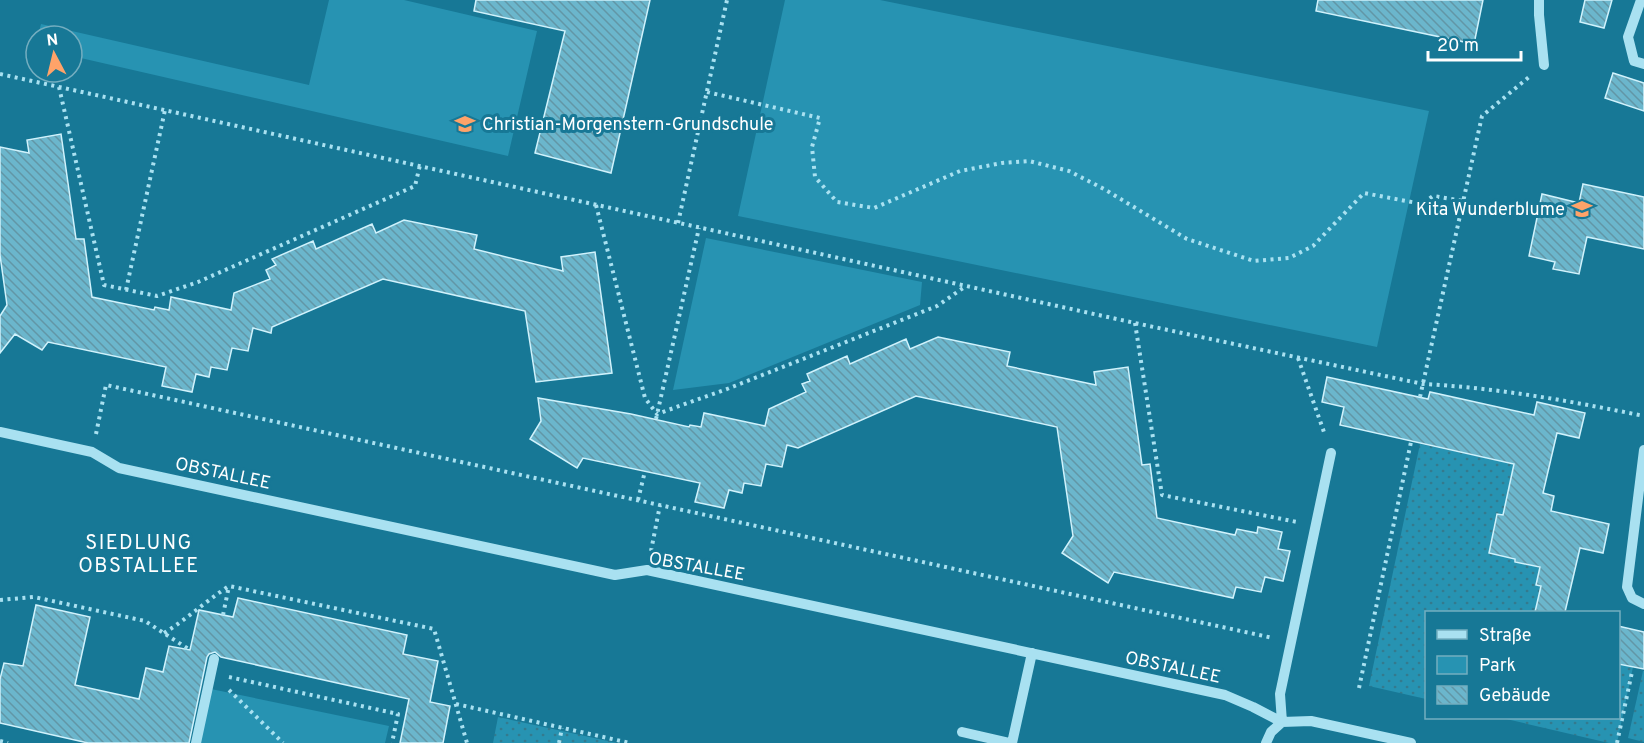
<svg xmlns="http://www.w3.org/2000/svg" width="1644" height="743" font-family="Overpass,sans-serif">
<style>
.grass{fill:url(#grass-dots)}
.park{fill:#2793b2}
.building{fill:url(#building-back-hatch);stroke:#d0f2fc;stroke-width:1.5}
.lines{fill:none;stroke-linecap:round;stroke-linejoin:round}
.path{stroke:#a9e1f1;stroke-width:4;stroke-dasharray:3 4.5;stroke-linecap:butt}
.minor{stroke:#a9e1f1;stroke-width:10}
.labels{text-anchor:middle;stroke-width:6;stroke-linejoin:round;paint-order:stroke}
.poi-label{font-size:18px;fill:#fff;stroke:#177896;text-anchor:start}
.street-label{font-size:18px;fill:#fff;stroke:#177896}
.neighbourhood-label{font-size:20px;letter-spacing:1.5px;fill:#fff;stroke:#177896}
</style>
<defs>
<pattern id="grass-dots" width="8" height="8" patternUnits="userSpaceOnUse" patternTransform="scale(1.5)"><rect width="8" height="8" fill="#2793b2"/><path d="M2 2h.1M6 6h.1" fill="none" stroke="#347a8e" stroke-width="1.8" stroke-linecap="round"/></pattern>
<pattern id="building-back-hatch" width="6" height="6" patternUnits="userSpaceOnUse" patternTransform="scale(1.5)"><rect width="6" height="6" fill="#6bb6cc"/><path d="M-1 5l2 2M0 0l6 6M5-1l2 2" fill="none" stroke="#6296a6"/></pattern>
</defs>
<rect width="100%" height="100%" fill="#177896"/>
<path class="grass" d="M1420,444L1514,464L1508,516L1496,514L1489,553L1515,559V562L1540,567L1536,585L1541,586L1535,612H1426V699L1369,686Z
M1619,664L1633,667L1617,743H1609L1502,718H1618Z
M1643,671H1644V742L1628,738Z
M498,717L617,743H493Z"/>
<path class="park" d="M329,0H404L537,31L508,156L72,56V36H38L41,24L309,85Z
M785,0H880L1429,111L1377,347L738,216Z
M706,238L922,282L920,305L729,383L673,390Z
M211,689L389,726L385,743H200Z"/>
<path class="building" d="M476,0H650L611,173L535,153L565,31L474,11Z
M1318,0H1483L1474,44L1316,11Z
M1585,0H1612L1604,28L1580,22Z
M1613,73L1644,83V111L1605,98Z
M61,134L76,239H84L92,297L154,310L155,307L169,310L171,297L231,310L234,293L270,279L266,270L276,265L272,259L313,241L316,249L372,224L376,233L404,220L477,235L474,249L563,271L561,257L595,252L612,373L536,382L525,311L383,279L272,327L271,333L253,328L248,351L232,348L227,370L211,367L209,377L196,374L192,392L162,386L166,367L48,342L42,350L15,334L0,353V316L7,305L0,255V147L29,153L27,140Z
M1583,184L1644,197V249L1587,237L1579,274L1553,269L1555,262L1529,256L1542,194L1579,203Z
M938,337L1010,352L1007,366L1096,385L1094,372L1128,367L1142,465L1150,464L1157,518L1235,535L1237,529L1257,533L1258,527L1282,532L1278,549L1290,551L1283,581L1265,577L1261,592L1236,587L1233,598L1114,572L1108,583L1062,553L1073,536L1057,427L916,396L798,448L787,445L782,467L766,464L761,486L744,483L742,493L729,490L724,508L695,502L700,483L583,458L577,468L530,439L541,421L538,398L631,414L689,427L690,425L701,427L704,413L765,426L769,409L806,392L802,384L810,381L807,374L847,356L850,364L906,339L910,349Z
M1327,377L1428,399L1430,392L1534,415L1537,402L1585,413L1579,438L1557,433L1543,493L1554,496L1551,511L1609,524L1603,553L1580,548L1565,612H1535L1541,586L1536,585L1540,567L1515,562V559L1489,553L1497,514L1503,515L1514,464L1340,425L1344,407L1322,402Z
M238,598L407,635L403,654L438,661L430,702L450,706L443,743H400L409,699L221,657L215,652L209,654L207,657L189,743H88L0,723V679L4,663L23,666L36,605L90,617L75,685L139,699L146,668L163,672L169,646L190,650L199,610L233,617Z
M1618,626L1644,632V669L1618,664Z"/>
<g class="lines">
<path class="path" d="M0,74L1135,323L1423,384C1499,388 1570,401 1644,416
M59,87L104,285L157,296L198,282L415,186L420,165
M707,92L820,118L812,147L815,177L837,202L874,208L960,171L1002,163L1029,161L1069,171L1104,189L1187,239L1254,261L1289,258L1313,246L1364,193L1422,204L1433,196L1463,201
M596,205L645,398L657,414L727,389L937,306L966,286
M678,223L727,0
M126,290L165,110
M1135,323L1162,495L1297,522
M1298,358L1325,435
M1420,397L1482,116L1529,77
M656,419L699,228
M96,434L106,385L1273,638
M638,500L645,471
M651,551L660,505
M0,600L34,597L145,621L190,650
M223,615L229,586
M164,633C187,619 206,601 229,586L434,629L467,743
M229,677L398,714L392,743
M1359,688L1411,442
M229,690L283,743
M456,704L630,743
M0,741L8,743
M559,743L562,728
M1617,743L1632,672"/>
<path class="minor" d="M1539,0V15L1544,65
M1641,0L1628,37L1634,61L1644,64
M0,432L92,452L119,468L615,575L647,570L1225,695L1253,707L1282,722L1311,721L1411,743
M1644,450L1627,587L1632,598L1644,604
M1282,722L1280,694L1331,453
M962,732L1010,743
M196,743L214,659
M1012,743L1032,653
M1266,743L1271,732L1282,722"/>
</g>
<defs>
<g id="school-bare" transform="scale(1.62)"><path d="M0-5L7-2L0 1L-7-2ZM-4 1L0 2.5L4 1V4Q0 6-4 4Z" fill="#ffa369" stroke="#177896" stroke-width="2.5" paint-order="stroke"/></g>
</defs>
<g fill-rule="evenodd">
<use href="#school-bare" x="465" y="124"/>
<use href="#school-bare" x="1582" y="209"/>
</g>
<g class="labels">
<g class="poi-label">
<text x="482" y="130">Christian-Morgenstern-Grundschule</text>
<text x="1565" y="215" text-anchor="end">Kita Wunderblume</text>
</g>
<g class="street-label">
<text transform="translate(223 473) rotate(12)" y="6">OBSTALLEE</text>
<text transform="translate(697 566) rotate(10)" y="6">OBSTALLEE</text>
<text transform="translate(1173 667) rotate(12)" y="6">OBSTALLEE</text>
</g>
<g class="neighbourhood-label">
<text x="139" y="549">SIEDLUNG<tspan x="139" dy="23">OBSTALLEE</tspan></text>
</g>
</g>
<rect x="1425" y="611" width="195" height="108" fill="#177896" stroke="#74aec0" stroke-width="1.5"/>
<rect x="1437" y="630" width="30" height="9" fill="#a9e1f1" stroke="#74aec0" stroke-width="1.5"/>
<text x="1479" y="641" font-size="18" fill="#ffffff">Straße</text>
<rect x="1437" y="656" width="30" height="18" fill="#2793b2" stroke="#74aec0" stroke-width="1.5"/>
<text x="1479" y="671" font-size="18" fill="#ffffff">Park</text>
<rect x="1437" y="686" width="30" height="18" fill="url(#building-back-hatch)" stroke="#74aec0" stroke-width="1.5"/>
<text x="1479" y="701" font-size="18" fill="#ffffff">Gebäude</text>
<g transform="translate(54 54) rotate(353)"><circle r="28" fill="#177896" stroke="#74aec0" stroke-width="1.5"/>
<path d="M0-4.5L10 22L0 15L-10 22Z" fill="#ffa369"/>
<text y="-9" font-size="16" font-weight="bold" text-anchor="middle" fill="#ffffff">N</text>
</g>
<path d="M1428 51v9h93v-9" fill="none" stroke="#ffffff" stroke-width="3"/>
<text x="1437" y="51" font-size="18" fill="#ffffff" stroke="#177896" stroke-width="4.5" paint-order="stroke">20 m</text>
</svg>
